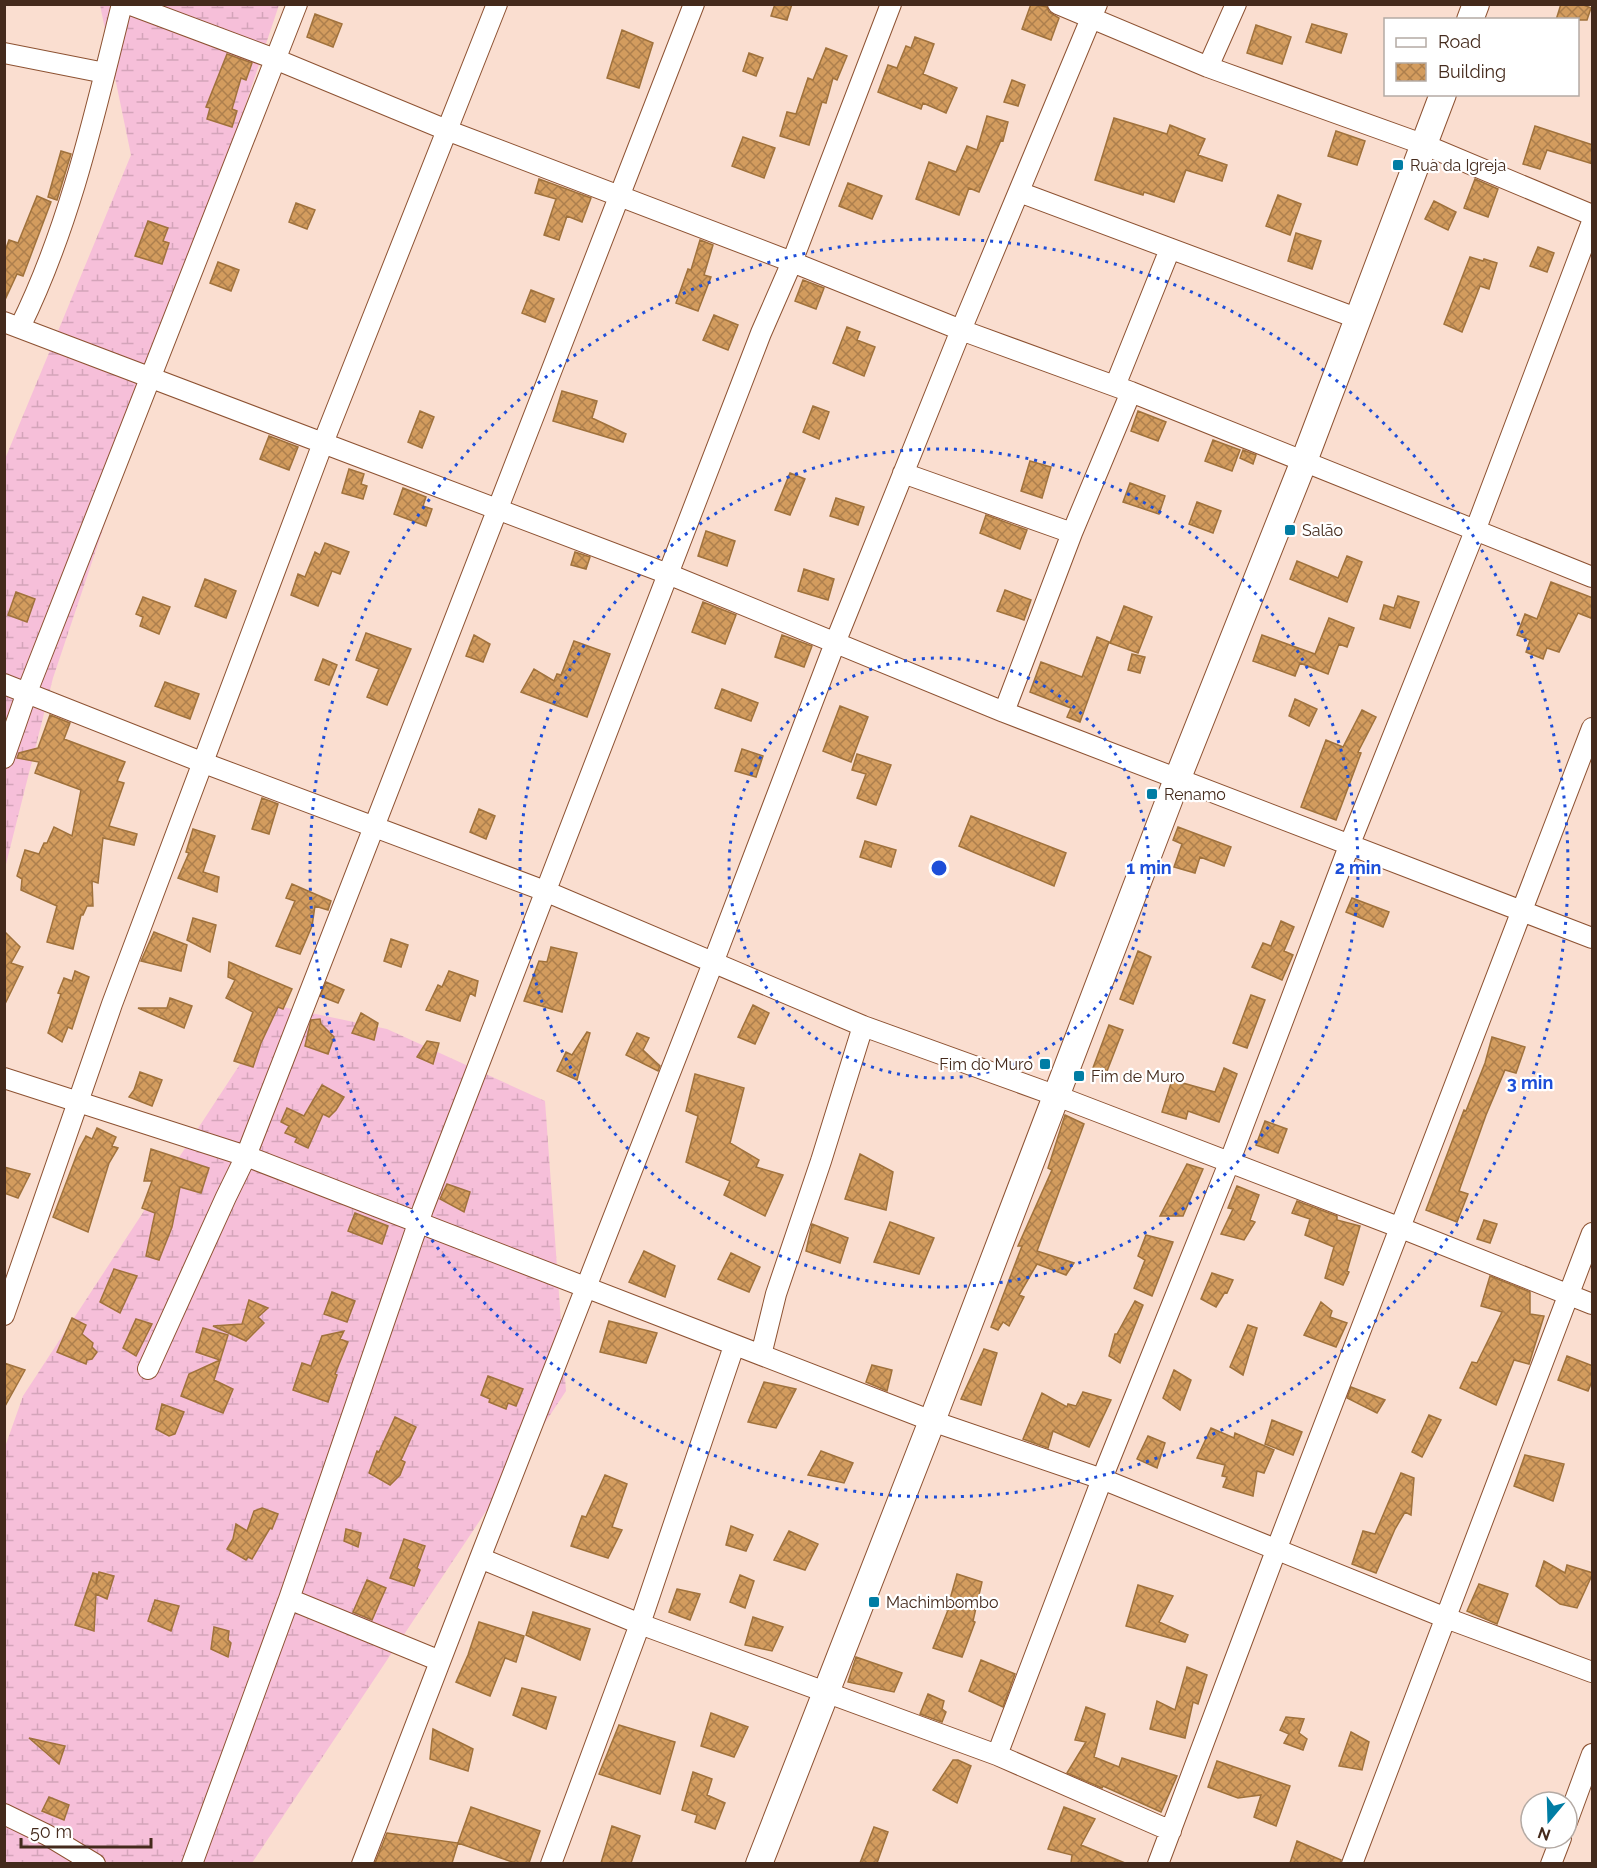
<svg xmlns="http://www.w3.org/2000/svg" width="1597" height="1868" font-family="Raleway,sans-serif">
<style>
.wetland{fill:url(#wetland-marsh)}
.building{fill:url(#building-cross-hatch);stroke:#a0723c;stroke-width:1.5}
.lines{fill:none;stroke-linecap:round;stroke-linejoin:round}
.minor-casing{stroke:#8d5232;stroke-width:22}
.tertiary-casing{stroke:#8d5232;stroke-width:28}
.minor{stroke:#fff;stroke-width:20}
.tertiary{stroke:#fff;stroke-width:26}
.ring{fill:none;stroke:#1d4ed8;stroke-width:3;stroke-dasharray:3 6}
.poi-dot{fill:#017da4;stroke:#fff;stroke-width:2}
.labels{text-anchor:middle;stroke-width:4.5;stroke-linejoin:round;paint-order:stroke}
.poi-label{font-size:16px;fill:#442a1c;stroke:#fff;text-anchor:start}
.centre{fill:#1d4ed8;stroke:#fff;stroke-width:3}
.ring-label{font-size:18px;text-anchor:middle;font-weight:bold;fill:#1d4ed8;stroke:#fff;stroke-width:4.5;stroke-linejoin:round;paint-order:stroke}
</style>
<defs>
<pattern id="wetland-marsh" width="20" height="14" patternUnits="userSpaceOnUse" patternTransform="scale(1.5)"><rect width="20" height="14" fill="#f6bfd9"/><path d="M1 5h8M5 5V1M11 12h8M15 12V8" fill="none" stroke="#d4a4ba"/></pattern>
<pattern id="building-cross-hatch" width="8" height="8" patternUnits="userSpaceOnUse" patternTransform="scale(1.5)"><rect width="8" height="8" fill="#d39c5e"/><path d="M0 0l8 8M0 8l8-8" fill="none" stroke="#ad7f4d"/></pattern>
</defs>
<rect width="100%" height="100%" fill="#faded0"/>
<path class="wetland" d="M100,5H279L53,678L5,868V459L131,155Z
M278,1006L387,1029L545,1101L566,1391L252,1863L5,1864V1447L23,1396Z"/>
<path class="building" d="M775,4H792L787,20L771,16Z
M1031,4L1047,7L1049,12L1059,18L1051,40L1022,29Z
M1561,4H1581L1591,8L1587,20H1556Z
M315,14L342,24L333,47L307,37Z
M1312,24L1347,34L1341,53L1306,42Z
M1256,25L1291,37L1282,64L1247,53Z
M622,30L653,43L639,88L607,78Z
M915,37L934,44L923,74L957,88L946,113L923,103L921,109L878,92L888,65L897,68L906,46L911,48Z
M826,48L847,56L837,80L833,78L826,103L822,102L809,145L780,136L787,112L796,114L808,78L813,80Z
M749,53L763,58L756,76L743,71Z
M227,54L252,63L246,80L241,78L232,109L237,111L232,127L207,119L210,108L206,107Z
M1012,80L1025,85L1018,106L1004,102Z
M987,116L1008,122L1003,141L1001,140L979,192L969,188L959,215L916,199L929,162L956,172L967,146L977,150Z
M1114,118L1167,134L1170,125L1205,139L1198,155L1227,165L1222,181L1186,170L1174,202L1144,192L1143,195L1095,180Z
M1535,126L1593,145V164L1547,150L1540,169L1523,164Z
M1336,131L1365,141L1357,165L1328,156Z
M743,137L775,148L764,178L732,166Z
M61,151L71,154L57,200L48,197Z
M539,179L591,198L582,222L567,216L559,240L544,235L556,199L535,193Z
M1475,179L1498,189L1488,217L1464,208Z
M848,183L882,196L872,219L839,206Z
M1278,195L1301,204L1290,235L1266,226Z
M37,196L51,202L23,276L17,274L4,302V254L9,240L18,243Z
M1434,201L1456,212L1448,230L1425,219Z
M296,203L315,210L307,229L289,222Z
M148,221L168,228L163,241L169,243L162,264L135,256Z
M1296,233L1321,241L1312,269L1288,261Z
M700,240L713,245L704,275L711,277L698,311L676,303L688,269L691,270Z
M1538,247L1554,253L1547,272L1530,266Z
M1470,257L1483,261L1484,259L1497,263L1489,289L1480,286L1462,332L1444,324Z
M218,262L239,270L231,291L210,283Z
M803,280L824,288L816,309L795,301Z
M531,290L554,299L545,322L522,313Z
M714,315L738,325L728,350L703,340Z
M847,327L860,332L857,340L875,347L864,376L833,363Z
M562,391L597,401L592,418L626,434L623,442L553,421Z
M813,406L829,412L819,439L803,432Z
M420,411L434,417L422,448L408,442Z
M1138,411L1166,422L1158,441L1131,431Z
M269,436L298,447L289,470L260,459Z
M1213,440L1240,450L1232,471L1205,461Z
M1243,450L1256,455L1253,464L1240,458Z
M1030,461L1051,467L1042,498L1021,491Z
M349,469L364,474L361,484L367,486L363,499L342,493Z
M790,473L805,479L790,515L775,510Z
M1130,483L1165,496L1159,514L1123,502Z
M403,488L426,497L423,506L432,509L426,526L394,514Z
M836,498L864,507L858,525L830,516Z
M1197,502L1221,511L1213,533L1189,524Z
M986,515L1027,530L1020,549L980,533Z
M706,531L735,541L727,566L698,556Z
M325,543L349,552L340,574L332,571L318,606L291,595L298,574L305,577L315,552L320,555Z
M575,552L590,557L586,569L571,565Z
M1347,556L1362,562L1347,602L1290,579L1297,561L1338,578Z
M804,569L834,579L828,600L798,591Z
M205,579L236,591L226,618L195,606Z
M1551,582L1593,598V619L1578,613L1559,652L1547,648L1543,659L1526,652L1530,640L1517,635L1525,614L1537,619Z
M1005,590L1031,600L1024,620L997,611Z
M16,592L35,599L27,622L8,615Z
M1398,596L1419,602L1410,628L1380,619L1384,605L1394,608Z
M143,597L170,607L159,634L140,626L143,617L136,614Z
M703,602L736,615L725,644L692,632Z
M1124,606L1152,617L1138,653L1110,643Z
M1329,618L1354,628L1347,647L1339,644L1328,674L1300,663L1295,676L1253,661L1262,635L1315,654Z
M366,633L411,649L387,705L367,697L379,669L356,660Z
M474,635L490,644L483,662L466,656Z
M782,635L812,646L804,667L775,657Z
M1097,637L1109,642L1080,722L1067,717L1071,708L1030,692L1041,662L1082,677Z
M574,641L610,654L587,717L521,692L534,669L554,681L557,674L561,675Z
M1132,654L1145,657L1140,673L1128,670Z
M323,659L337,665L329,685L315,680Z
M165,682L199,694L190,719L155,706Z
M722,689L758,703L751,721L715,708Z
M1295,699L1317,709L1309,726L1289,716Z
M840,706L868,717L851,762L823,751Z
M1362,710L1376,717L1358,752L1361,753L1336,820L1301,807L1326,740L1343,747Z
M50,715L70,723L64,739L125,762L117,781L124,783L109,826L137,834L134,845L103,838L98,883L92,881L93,906H87L83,915H81L73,949L47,942L57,906L21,890L22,879L17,876L25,850L39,854L44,843H47L54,827L72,836L81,790L35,773L39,762L17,758L19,753L38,748Z
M742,749L763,756L756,777L735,771Z
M857,754L891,765L876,805L857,798L866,774L852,770Z
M262,798L278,804L269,834L252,829Z
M479,809L495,816L486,839L470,832Z
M971,816L1066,853L1054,886L959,846Z
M1178,827L1231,847L1224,866L1200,857L1195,873L1174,867L1182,844L1173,840Z
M193,829L215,836L203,872L219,877L217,892L178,878L189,853L186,852Z
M865,841L896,850L891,867L860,857Z
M292,884L331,901L328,910L315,906L312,926L300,954L276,946L295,901L286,898Z
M1352,898L1389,912L1383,927L1346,912Z
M193,918L216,925L210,952L187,940Z
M1281,921L1294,927L1284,951L1293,955L1282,980L1252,967L1263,943L1271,946Z
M4,931L20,947L11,963L23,967L4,1006Z
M154,932L187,945L181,971L141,961Z
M391,939L408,945L401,967L384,961Z
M551,947L577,953L562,1012L524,1001L539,961L547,962Z
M1138,951L1151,957L1133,1004L1120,999Z
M229,962L292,989L283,1009L278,1007L261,1043L253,1067L234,1061L253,1012L226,998L235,980L228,977Z
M75,971L89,977L72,1029L68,1027L62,1042L48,1033L61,994L58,993L64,978L72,981Z
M449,971L478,981L475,996L470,993L460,1021L426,1010L438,985L442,987Z
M326,982L344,990L338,1003L320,996Z
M1251,995L1265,1000L1247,1048L1233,1043Z
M170,998L192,1006L184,1028L138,1008H167Z
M753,1005L769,1013L755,1044L738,1037Z
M361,1013L378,1023L374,1040L352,1033Z
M320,1019L321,1024L334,1037L328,1054L305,1046L311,1020Z
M1109,1025L1123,1030L1104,1079L1091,1073Z
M587,1032L590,1033L577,1080L557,1071L566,1052L572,1055Z
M637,1033L649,1038L643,1050L660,1066L658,1071L626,1055Z
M1492,1037L1525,1047L1516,1073L1505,1070L1486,1115L1459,1191L1468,1194L1457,1222L1426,1210L1464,1110L1466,1111L1485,1063Z
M427,1041L439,1043L433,1064L417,1057Z
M1224,1068L1237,1074L1219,1122L1188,1111L1186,1119L1162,1112L1172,1080L1215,1092Z
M140,1072L162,1080L152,1106L129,1097L134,1090Z
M695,1074L744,1088L730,1143L759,1160L756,1167L783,1175L765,1216L724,1195L730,1181L686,1162L698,1116L686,1111Z
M322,1085L344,1097L336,1110L329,1117L323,1114L308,1148L295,1142L297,1138L285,1133L289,1126L281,1122L287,1108L304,1116Z
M1065,1115L1084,1124L1037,1251L1074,1263L1066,1275L1037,1264L1019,1295L1024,1297L1009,1326L1003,1322L998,1330L991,1327L1022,1246H1018L1052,1170L1048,1168Z
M1265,1121L1287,1129L1278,1153L1256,1145Z
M97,1128L116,1137L112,1146L118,1148L109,1163L88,1232L53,1217L79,1149L86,1136L92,1139Z
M151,1149L209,1168L201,1193L180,1187L172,1227L159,1260L146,1256L155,1213L142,1208L152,1181H144Z
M860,1154L893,1172L886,1210L845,1199Z
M1187,1164L1203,1169L1183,1216H1160Z
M4,1167L30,1174L18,1198L4,1193Z
M447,1184L470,1192L464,1212L440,1199Z
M1237,1186L1259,1195L1250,1220L1255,1222L1244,1240L1221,1234L1233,1209L1228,1208Z
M1297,1201L1337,1216V1220L1360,1226L1347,1271L1349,1272L1343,1285L1325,1278L1334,1247L1305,1235L1310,1219L1292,1213Z
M355,1213L388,1226L382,1244L348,1231Z
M1484,1220L1497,1224L1490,1243L1477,1239Z
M890,1222L934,1238L919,1274L874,1262Z
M812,1224L848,1238L840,1263L806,1251Z
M1146,1235L1173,1242L1152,1296L1134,1288L1145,1260L1138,1256Z
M644,1251L675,1266L665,1297L629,1282Z
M731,1253L760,1267L749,1292L718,1279Z
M114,1269L137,1276L120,1313L100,1302Z
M1212,1273L1233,1280L1227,1293L1225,1292L1216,1307L1201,1299Z
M1490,1276L1530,1292V1314L1544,1316L1529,1364L1514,1360L1496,1405L1460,1388L1472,1362L1477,1363L1502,1312L1481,1306Z
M332,1292L355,1301L347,1322L324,1314Z
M249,1300L268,1308L258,1317L264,1323L246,1341L213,1326L242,1324Z
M1135,1301L1143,1305L1120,1363L1109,1356L1115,1334H1117Z
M1321,1302L1332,1311L1330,1317L1347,1323L1336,1347L1304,1335Z
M72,1318L86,1325L82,1334L93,1343L92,1347L97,1352L92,1359L87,1360L86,1364L57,1352Z
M136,1319L152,1324L136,1356L123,1348Z
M609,1321L657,1333L646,1363L600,1352Z
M1248,1325L1257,1328L1243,1375L1230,1367Z
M203,1328L228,1335L214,1380L233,1389L223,1413L181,1396L189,1374L220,1360L196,1352Z
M344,1331L340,1339L348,1342L335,1374L337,1375L328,1402L293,1390L302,1363L311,1366L322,1336Z
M984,1349L997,1353L981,1405L961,1399Z
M1567,1356L1593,1366V1379L1588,1391L1558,1380Z
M4,1363L25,1370L4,1408Z
M872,1365L892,1370L887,1391L866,1382Z
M1174,1370L1191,1380L1180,1410L1163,1398Z
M488,1376L523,1389L516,1406L508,1403L506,1409L489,1402L490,1399L481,1395Z
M764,1382L796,1389L776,1428L748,1422Z
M1351,1387L1385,1400L1377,1413L1347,1398Z
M1083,1392L1111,1400L1089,1447L1053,1431L1048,1448L1023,1439L1042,1393L1067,1407L1068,1404L1076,1406Z
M162,1404L184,1412L175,1434L169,1436L156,1429Z
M1429,1415L1441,1420L1422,1457L1412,1452Z
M395,1417L416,1427L401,1460L405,1462L400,1475L390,1485L369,1473L377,1451L379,1452Z
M1272,1420L1302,1432L1293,1455L1265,1444Z
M1211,1428L1234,1438L1235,1433L1274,1450L1264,1473L1257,1471L1253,1496L1223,1487L1227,1477L1222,1476L1225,1465L1197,1458Z
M1148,1436L1165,1443L1157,1468L1137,1459Z
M821,1451L853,1463L844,1483L808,1475Z
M1525,1455L1564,1464L1553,1501L1514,1486Z
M1401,1473L1414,1478L1411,1515L1405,1512L1395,1529L1376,1573L1352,1564L1363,1531L1375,1534Z
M605,1475L627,1484L612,1527L622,1530L608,1558L571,1546L582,1516L586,1517Z
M262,1508L278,1514L272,1529L270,1528L252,1559L248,1557L246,1560L227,1549L233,1539L236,1524L247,1531L254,1511Z
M731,1526L753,1535L746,1551L726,1545Z
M346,1529L361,1533L358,1547L344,1541Z
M789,1531L818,1544L805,1570L774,1560Z
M404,1539L425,1546L417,1568L420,1570L414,1586L390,1578Z
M1544,1561L1565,1573L1567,1565L1593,1573L1577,1608L1560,1604L1536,1586Z
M99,1572L114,1576L107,1599L96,1594L94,1631L75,1625L93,1573L97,1574L96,1584Z
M957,1574L982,1582L973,1621L975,1622L962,1657L933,1648L948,1610H947Z
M740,1575L754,1581L745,1608L730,1602Z
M367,1580L386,1588L372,1620L353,1612Z
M1479,1584L1508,1594L1497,1624L1467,1611Z
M1138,1585L1173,1596L1159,1622L1188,1635L1185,1642L1126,1626Z
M677,1589L700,1594L690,1620L669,1612Z
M155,1600L179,1606L171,1631L148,1621Z
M533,1612L590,1629L580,1660L526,1635Z
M753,1617L783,1627L772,1651L745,1645Z
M479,1622L524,1636L516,1662L505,1658L490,1696L456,1682L468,1655Z
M214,1627L229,1631L228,1640L231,1643L228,1657L211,1649Z
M856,1657L902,1673L894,1692L848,1682Z
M981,1660L1015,1674L1003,1707L969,1691Z
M1187,1667L1207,1675L1198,1704L1193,1702L1185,1738L1150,1729L1157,1701L1175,1710Z
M522,1688L556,1697L546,1729L513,1715Z
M928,1694L944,1701L942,1709L946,1712L942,1722L920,1714Z
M1086,1707L1105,1714L1094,1757L1119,1767L1122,1758L1177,1776L1161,1812L1103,1786L1102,1788L1067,1773L1086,1742L1075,1740Z
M711,1713L748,1727L734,1757L701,1746Z
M1286,1717L1304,1719L1299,1733L1307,1739L1303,1750L1284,1743L1289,1734L1280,1730Z
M619,1725L675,1742L660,1794L599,1774Z
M433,1729L473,1749L468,1771L430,1759Z
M1351,1732L1369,1742L1362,1770L1339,1766Z
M29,1738L65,1746L59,1764Z
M953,1760H958L971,1766L957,1803L933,1790Z
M1217,1761L1290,1786L1276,1826L1254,1817L1261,1795L1238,1798L1208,1787Z
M693,1772L712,1779L707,1795L725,1803L715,1829L695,1822L697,1815L682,1810Z
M49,1797L69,1805L64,1820L42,1811Z
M471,1807L540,1831L529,1863H515L458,1843Z
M1064,1807L1095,1819L1081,1845L1125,1863H1071L1072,1855L1048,1849Z
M612,1826L640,1836L631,1863H601Z
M874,1827L888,1832L877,1863H860Z
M387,1833L458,1843L452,1863H375Z
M1297,1841L1341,1860L1340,1863H1290Z"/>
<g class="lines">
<g class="minor-casing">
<path id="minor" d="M128,4L275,59L449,131L792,262L961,330L1131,392L1592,577
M1058,4L1208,67L1425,145L1592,215
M4,53L105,73
M1208,67L1236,4
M1019,192L1359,319
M4,322L668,574L1004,712L1592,938
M20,327C70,226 95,113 122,4
M1115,386L1170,249
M903,473L1072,533
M4,684L204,763L545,891L863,1026L1057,1096L1401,1228L1592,1304
M1004,712L1072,533L1131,392
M4,758L27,692L297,4
M4,1078L246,1156L932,1421L1102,1479L1446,1618L1592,1672
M4,1315L112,1004L323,443L497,4
M761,1355L776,1294L821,1161L863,1026
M148,1369L226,1197L246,1156C393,771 545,388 694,4
M480,1558L640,1624L997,1755L1171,1831
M289,1599L440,1661
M997,1755L1107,1466L1229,1163L1349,846L1475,531L1592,222
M4,1814L47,1835L95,1864
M1567,1822L1592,1754
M192,1864L289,1599L423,1209L761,333L792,262L891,4
M362,1864L480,1558L713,963L835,643L961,330L1097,4
M551,1864L640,1624L734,1346
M1158,1864L1280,1540L1592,728
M1352,1864L1592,1233
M1551,1864L1561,1838"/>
</g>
<g class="tertiary-casing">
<path id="tertiary" d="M1470,20L1476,4
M759,1864L932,1421L1173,790L1304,461L1443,94"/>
</g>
<use href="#minor" class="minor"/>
<use href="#tertiary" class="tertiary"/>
</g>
<g class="ring">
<circle cx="939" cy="868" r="210"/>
<circle cx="939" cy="868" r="419"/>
<circle cx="939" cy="868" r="629"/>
</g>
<g class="poi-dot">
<rect x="1392" y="159" width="12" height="12" rx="3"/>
<rect x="1284" y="524" width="12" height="12" rx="3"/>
<rect x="1146" y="788" width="12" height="12" rx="3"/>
<rect x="1039" y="1058" width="12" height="12" rx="3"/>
<rect x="1073" y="1070" width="12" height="12" rx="3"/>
<rect x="868" y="1596" width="12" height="12" rx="3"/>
</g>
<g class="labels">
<g class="poi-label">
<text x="1410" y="171">Rua da Igreja</text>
<text x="1302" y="536">Salão</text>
<text x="1164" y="800">Renamo</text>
<text x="1033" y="1070" text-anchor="end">Fim do Muro</text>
<text x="1091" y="1082">Fim de Muro</text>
<text x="886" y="1608">Machimbombo</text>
</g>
</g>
<circle cx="939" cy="868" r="9" class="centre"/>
<g class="ring-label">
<text x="1149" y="874">1 min</text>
<text x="1358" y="874">2 min</text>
<text x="1530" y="1089">3 min</text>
</g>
<rect width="1597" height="1868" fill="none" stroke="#442a1c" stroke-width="12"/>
<rect x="1384" y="18" width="195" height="78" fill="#ffffff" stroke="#b4aaa4" stroke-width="1.5"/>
<rect x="1396" y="38" width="30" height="9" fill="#ffffff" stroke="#b4aaa4" stroke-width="1.5"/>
<text x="1438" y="48" font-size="18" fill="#442a1c">Road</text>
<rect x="1396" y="63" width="30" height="18" fill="url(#building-cross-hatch)" stroke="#b4aaa4" stroke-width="1.5"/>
<text x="1438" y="78" font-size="18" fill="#442a1c">Building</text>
<g transform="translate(1549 1820) rotate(199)"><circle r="28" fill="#ffffff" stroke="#b4aaa4" stroke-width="1.5"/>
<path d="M0-4.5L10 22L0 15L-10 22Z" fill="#017da4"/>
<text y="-9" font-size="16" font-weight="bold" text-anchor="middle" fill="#442a1c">N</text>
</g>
<path d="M21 1838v9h130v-9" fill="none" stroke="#442a1c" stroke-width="3"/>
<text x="30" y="1838" font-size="18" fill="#442a1c" stroke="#ffffff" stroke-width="4.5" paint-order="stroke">50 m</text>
</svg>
